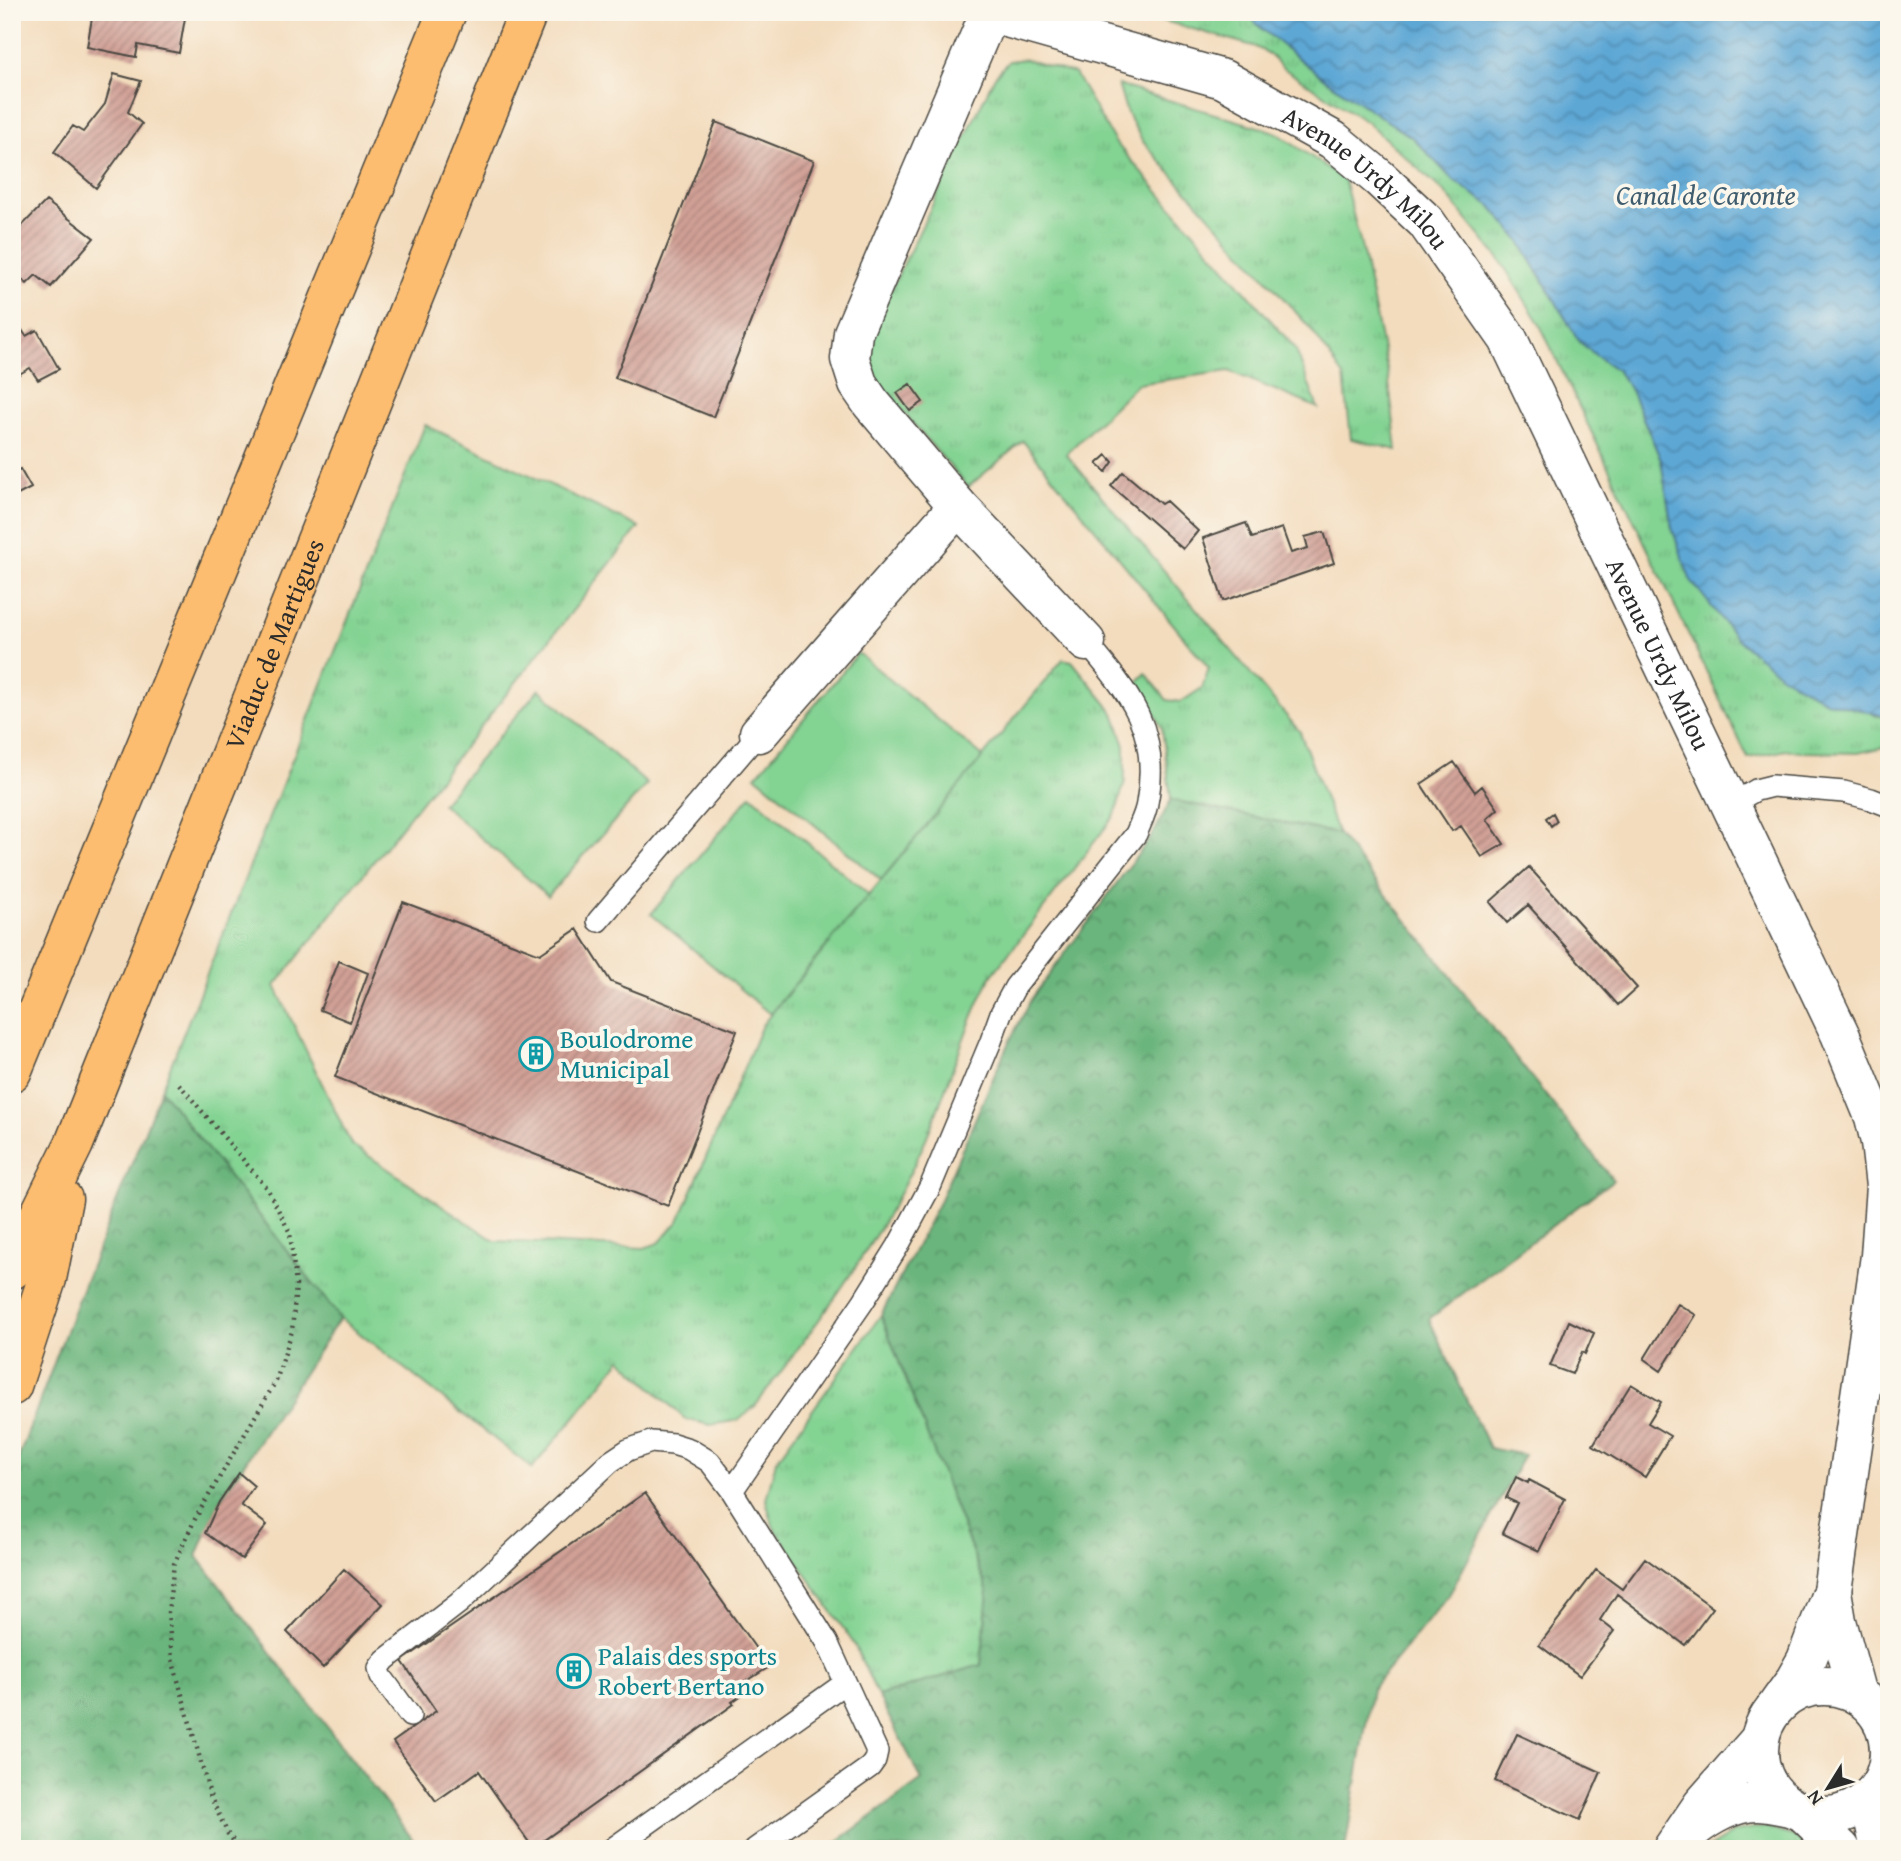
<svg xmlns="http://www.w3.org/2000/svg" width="1901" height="1861" font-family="'Gentium Book Plus',serif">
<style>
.grass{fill:url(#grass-tufts);stroke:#577f5f;stroke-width:2}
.forest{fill:url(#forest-crowns);stroke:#4a7054;stroke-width:2}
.pitch{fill:#83d393;stroke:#577f5f;stroke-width:2}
.water{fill:url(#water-waves);stroke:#446980;stroke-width:2}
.building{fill:url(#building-hatch)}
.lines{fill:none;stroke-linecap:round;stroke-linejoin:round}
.service-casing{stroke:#494641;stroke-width:24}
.minor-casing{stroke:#494641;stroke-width:41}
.motorway-casing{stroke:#494641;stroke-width:41}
.path{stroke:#494641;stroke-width:4.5;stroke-dasharray:2 5;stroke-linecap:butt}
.service{stroke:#fff;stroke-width:21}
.minor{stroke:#fff;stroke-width:38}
.motorway{stroke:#fcbd6f;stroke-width:38}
.labels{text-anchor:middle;stroke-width:7;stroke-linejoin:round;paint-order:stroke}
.street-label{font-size:26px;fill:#2b2b2b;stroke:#fbf7ec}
.culture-label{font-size:26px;fill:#0d838f;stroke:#fbf7ec;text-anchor:start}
.water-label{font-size:28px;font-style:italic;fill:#3f5d6f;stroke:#fbf7ec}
</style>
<defs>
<pattern id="grass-tufts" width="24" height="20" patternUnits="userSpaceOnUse" patternTransform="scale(1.75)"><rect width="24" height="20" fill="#83d393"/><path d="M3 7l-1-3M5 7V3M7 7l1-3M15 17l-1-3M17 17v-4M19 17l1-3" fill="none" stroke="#71b57f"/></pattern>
<pattern id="forest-crowns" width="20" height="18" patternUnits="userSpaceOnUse" patternTransform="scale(1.75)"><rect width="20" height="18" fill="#6ab57d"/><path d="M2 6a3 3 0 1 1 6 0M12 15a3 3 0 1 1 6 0" fill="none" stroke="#579367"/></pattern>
<pattern id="water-waves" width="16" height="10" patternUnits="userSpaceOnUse" patternTransform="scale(1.75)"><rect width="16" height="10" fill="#5da7d5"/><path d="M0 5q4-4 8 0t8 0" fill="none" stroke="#4d88ad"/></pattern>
<pattern id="building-hatch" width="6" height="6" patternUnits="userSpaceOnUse" patternTransform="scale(1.75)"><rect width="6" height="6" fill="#d1a096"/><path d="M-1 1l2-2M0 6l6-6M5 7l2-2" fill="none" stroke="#aa837b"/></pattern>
</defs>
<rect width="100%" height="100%" fill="#fbf7ec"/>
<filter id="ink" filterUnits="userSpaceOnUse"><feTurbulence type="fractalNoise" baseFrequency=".0143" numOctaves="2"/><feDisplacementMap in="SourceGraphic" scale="14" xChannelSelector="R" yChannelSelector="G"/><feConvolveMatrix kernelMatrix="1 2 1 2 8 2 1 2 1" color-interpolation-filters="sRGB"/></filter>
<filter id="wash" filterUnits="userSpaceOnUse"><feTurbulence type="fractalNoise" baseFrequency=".00686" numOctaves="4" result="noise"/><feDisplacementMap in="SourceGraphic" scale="28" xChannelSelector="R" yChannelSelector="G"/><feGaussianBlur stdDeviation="1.57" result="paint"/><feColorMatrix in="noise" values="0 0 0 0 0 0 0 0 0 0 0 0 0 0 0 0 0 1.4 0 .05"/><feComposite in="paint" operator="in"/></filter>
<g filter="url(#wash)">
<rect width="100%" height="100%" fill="#f3dcbd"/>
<path class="grass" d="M1132,12H1245L1263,30L1327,81L1413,138L1453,180L1491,206L1519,240L1579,341L1598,357L1617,370L1632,392L1661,460L1672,528L1691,579L1737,639L1875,715L1889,717V746L1858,753L1803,752L1786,750L1748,758L1539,323L1500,260L1445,193L1368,123L1283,68L1268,53L1253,46Z
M1025,59L1075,74L1115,142L1295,348L1318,408L1229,371L1137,384L1066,454L1300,732L1338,834L1171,800L1162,728L1138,681L1146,673L1167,700L1181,702L1202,688L1209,668L1023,441L968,487L883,389L869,370L867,339L995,76L1009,61Z
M1118,85L1275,132L1344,179L1363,253L1388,374L1397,450L1351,439L1344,376L1310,328L1143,142L1127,113Z
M425,425L639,527L275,986L351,1144L495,1241L644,1248L659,1243L679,1221L762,1025L1063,659L1072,661L1114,713L1125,746V781L1115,815L990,978C958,1041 942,1112 909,1175C868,1257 811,1332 756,1405L739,1420L710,1425L685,1419L621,1359L576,1416L532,1468L340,1318L161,1090Z
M881,1315L988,1592L981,1665L878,1696L854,1644L773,1526L766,1500L776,1461Z
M1764,1827L1793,1836L1810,1849H1707L1735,1832Z"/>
<path class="forest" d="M1171,800L1338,834L1613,1180L1429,1319L1489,1448L1524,1455L1449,1595L1372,1689L1345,1849H827L922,1780L878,1696L981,1665L988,1592L881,1315L938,1204L1008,1044L1032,998L1153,834Z
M161,1090L340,1318L219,1502L197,1556L420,1849H12V1475L78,1299Z"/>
<path class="pitch" d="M858,653L983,757L881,880L756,776Z
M539,689L647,784L548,896L442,804Z
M751,795L869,895L770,1014L651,914Z"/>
<path class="water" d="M1245,12H1889V717L1828,702L1782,676L1737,639L1690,579L1672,528L1661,460L1632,392L1617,370L1598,357L1579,341L1519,240L1491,206L1453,180L1413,138L1327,81L1263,30Z"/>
<g id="blocks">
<path class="building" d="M93,12H186L179,53L138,45L136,57L87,47Z
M114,74L141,81L128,112L142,124L96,188L54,152L73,126L83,132L105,104Z
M716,122L814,161L713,417L615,378Z
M46,201L94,238L51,287L36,275L27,284L12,271V236Z
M12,315L26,336L37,330L59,369L38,380L30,368L12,378Z
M910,384L923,402L910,411L897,393Z
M1107,455L1113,462L1106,472L1097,464Z
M12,468L15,472L20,469L31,488L12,498Z
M1123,472L1161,504L1166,501L1198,531L1183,549L1111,486Z
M1246,523L1252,538L1282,528L1291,553L1308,548L1305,537L1324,532L1334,563L1223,601L1203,538Z
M1454,762L1475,792L1482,786L1498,809L1487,819L1504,844L1482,857L1461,826L1452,831L1421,784Z
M1553,813L1557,821L1551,826L1546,818Z
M1529,867L1637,988L1618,1005L1528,905L1507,923L1490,902Z
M403,902L540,954L577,929L611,982L737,1031L668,1206L335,1077Z
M339,961L368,973L350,1022L320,1010Z
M1678,1304L1696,1315L1661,1371L1644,1359Z
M1569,1321L1594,1333L1585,1354L1582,1352L1572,1374L1550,1366Z
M1631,1384L1661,1402L1648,1423L1670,1436L1645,1477L1593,1445Z
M239,1473L254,1486L241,1505L267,1525L242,1559L205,1533L219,1502Z
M1516,1477L1528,1483L1529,1480L1565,1499L1539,1551L1502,1533L1517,1503L1506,1498Z
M645,1493L769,1667L747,1681L752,1688L732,1702L734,1704L533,1848L479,1771L436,1801L393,1742L436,1711L402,1661Z
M1645,1558L1713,1608L1685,1645L1617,1594L1600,1620L1614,1631L1580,1676L1539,1645L1596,1570L1622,1589Z
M344,1569L383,1604L323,1668L287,1632Z
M1517,1734L1601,1772L1580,1820L1495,1781Z"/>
</g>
</g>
<g filter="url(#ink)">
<use href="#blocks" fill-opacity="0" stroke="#494641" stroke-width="2"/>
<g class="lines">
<g class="service-casing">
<path id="service" d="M1732,804L1756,790L1772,786L1844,792L1871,799L1889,806
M598,921L759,733
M732,1491L863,1302L898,1246L931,1185L991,1041L1001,1013L1015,987L1136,834C1140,824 1146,813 1147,803C1161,731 1130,694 1086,642
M410,1716L381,1676L379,1668L385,1660L459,1603L610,1462L628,1450L651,1442L673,1444L689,1449L710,1462L732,1491L827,1642L877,1751L875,1760L870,1767L755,1849
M1887,1749L1889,1750
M612,1849L845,1683"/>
</g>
<g class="minor-casing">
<g id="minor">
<path id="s1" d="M985,12L1223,79L1333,140L1379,178L1426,222L1508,339L1840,1034L1874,1117L1880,1142L1885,1186L1880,1256L1832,1591L1806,1660L1793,1683L1778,1704"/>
<path d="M989,14L853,333L850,359L858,384L871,403L958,506L1086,642"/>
<path d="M759,733L958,506"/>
<path d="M1832,1591L1837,1621L1857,1695"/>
<circle cx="1824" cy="1751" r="65"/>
<path d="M1873,1794L1874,1821L1880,1849"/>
<path d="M1805,1814L1841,1849"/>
<path d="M1692,1830C1709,1816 1734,1802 1757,1802C1768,1802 1779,1805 1790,1807"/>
<path d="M1672,1849L1702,1805L1760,1739"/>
</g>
</g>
<g class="motorway-casing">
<g id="motorway">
<path d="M12,1072L447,12"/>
<path id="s2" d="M12,1270L74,1144L528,12"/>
<path d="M12,1386L47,1279L63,1199"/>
</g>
</g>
<path class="path" d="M179,1084L267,1188L290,1233L296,1285L292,1331L276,1381L195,1519L174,1564L168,1612L172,1659L211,1798L228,1834L240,1849"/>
<use href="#service" class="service"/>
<use href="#minor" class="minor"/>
<use href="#motorway" class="motorway"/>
</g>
</g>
<defs>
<g id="building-ring" transform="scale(1.75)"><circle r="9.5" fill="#fbf7ec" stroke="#0f9aa8" stroke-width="1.5"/><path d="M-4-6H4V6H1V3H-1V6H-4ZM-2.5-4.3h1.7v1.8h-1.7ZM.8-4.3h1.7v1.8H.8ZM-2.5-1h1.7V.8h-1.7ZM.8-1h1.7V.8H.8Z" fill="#0f9aa8"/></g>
</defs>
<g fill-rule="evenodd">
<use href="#building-ring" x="536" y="1054"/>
<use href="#building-ring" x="574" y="1671"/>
</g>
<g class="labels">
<g class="street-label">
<text dy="9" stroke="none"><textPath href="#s1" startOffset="422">Avenue Urdy Milou</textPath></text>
<text dy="9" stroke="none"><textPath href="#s2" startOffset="679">Viaduc de Martigues</textPath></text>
<text dy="9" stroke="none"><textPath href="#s1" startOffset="989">Avenue Urdy Milou</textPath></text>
</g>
<g class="culture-label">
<text x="560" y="1048">Boulodrome<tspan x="560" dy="30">Municipal</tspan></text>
<text x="598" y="1665">Palais des sports<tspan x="598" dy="30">Robert Bertano</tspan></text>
</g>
<g class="water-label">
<text x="1706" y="205">Canal de Caronte</text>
</g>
</g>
<rect width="1901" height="1861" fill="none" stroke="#fbf7ec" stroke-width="42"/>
<g transform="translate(1828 1788) rotate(233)" stroke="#fbf7ec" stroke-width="5" paint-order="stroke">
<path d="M0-5L12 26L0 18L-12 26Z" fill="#2b2b2b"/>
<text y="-10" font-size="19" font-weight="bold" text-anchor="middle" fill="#2b2b2b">N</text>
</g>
</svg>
